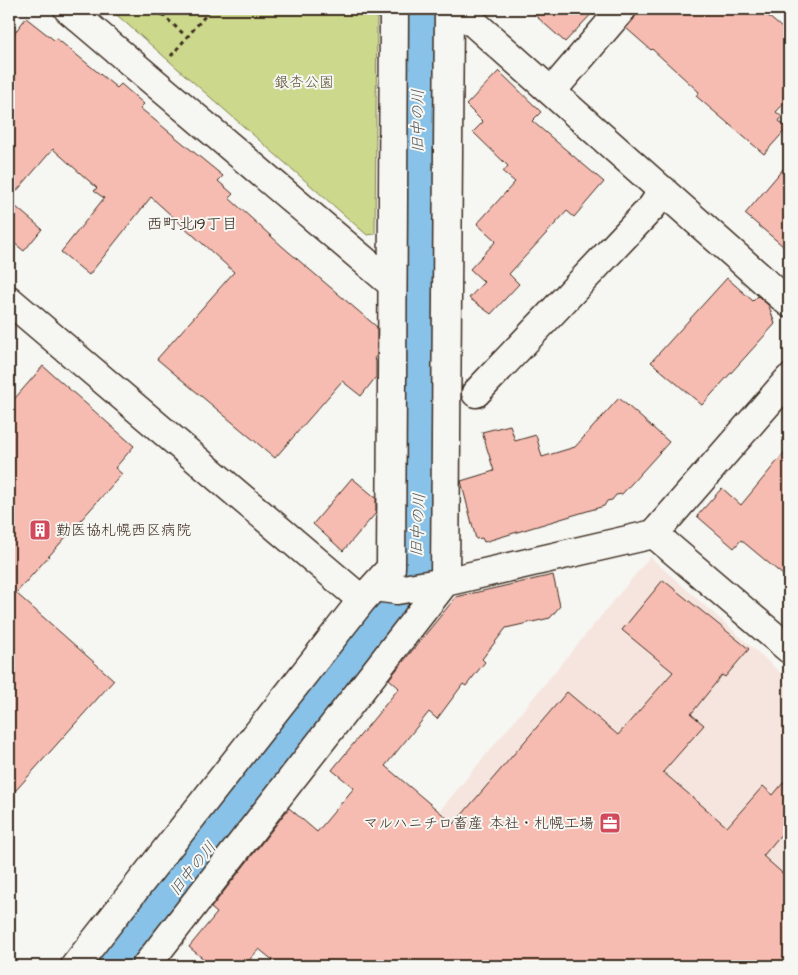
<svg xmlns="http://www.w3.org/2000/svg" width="798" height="975" font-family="'Architects Daughter','Klee One',sans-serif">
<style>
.built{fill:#f6e5de}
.green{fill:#ccd88b;stroke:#848154}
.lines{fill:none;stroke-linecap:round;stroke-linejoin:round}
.river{stroke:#89c2e8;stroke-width:61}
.building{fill:#f7bcb1;stroke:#3b2a1e}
.minor-casing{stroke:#3b2a1e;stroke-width:31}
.path{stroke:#3b2a1e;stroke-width:3;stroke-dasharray:4 4;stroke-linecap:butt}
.minor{stroke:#f6f6f2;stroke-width:28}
.labels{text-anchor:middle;stroke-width:4;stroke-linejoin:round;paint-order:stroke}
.park-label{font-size:15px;fill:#5f5639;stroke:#f6f6f2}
.poi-label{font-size:15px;fill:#3b2a1e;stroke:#f6f6f2;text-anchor:start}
.water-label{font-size:16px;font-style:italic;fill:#52585b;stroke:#f6f6f2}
.neighbourhood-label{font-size:16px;fill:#3b2a1e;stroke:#f6f6f2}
</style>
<rect width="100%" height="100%" fill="#f6f6f2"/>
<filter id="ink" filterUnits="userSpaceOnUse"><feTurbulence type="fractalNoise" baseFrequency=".02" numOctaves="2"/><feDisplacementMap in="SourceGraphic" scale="10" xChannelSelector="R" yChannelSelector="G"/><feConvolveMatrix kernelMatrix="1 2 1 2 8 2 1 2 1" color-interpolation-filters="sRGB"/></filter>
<g filter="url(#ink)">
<path class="built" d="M650,557L789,680V966H311Z"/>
<path class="green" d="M110,9H377L375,234L367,235Z"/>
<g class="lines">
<path class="river" d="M111,966L363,656L403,610L420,551L416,273L419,142L417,9"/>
</g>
<path class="building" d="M528,9H596L565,42Z
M637,9H760L789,34V98L776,112L782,117L779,121L787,128L764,154L696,96L699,92L652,49L651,50L626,28L634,19Z
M26,18L54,40L56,38L117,88L121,84L144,104L140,108L223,176L218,181L233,194L229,198L283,247L377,327V355L374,359L376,361V377L361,396L342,381L275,458L157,359L234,272L151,197L89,275L61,252L104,198L94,191L97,188L53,149L9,200V40Z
M499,71L541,112L532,121L604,182L574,217L567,211L509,274L519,284L491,314L469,298L484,282L470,269L496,241L477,224L515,182L503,172L508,166L473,132L483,122L466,105Z
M789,162V251L745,214Z
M9,201L42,229L24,251L9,239Z
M727,278L753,301L758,296L769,306L775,324L702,405L651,362Z
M43,366L134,446L115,468L122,474L16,593L114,680L9,798V405Z
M619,398L669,442L622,494L616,495L612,500L607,501L604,506L484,542L482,538L476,539L461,481L494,471L482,432L510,425L515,441L536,435L542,457L575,447Z
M789,447V580L741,540L734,548L697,516L722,488L741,505Z
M352,478L376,498V513L343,551L313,524Z
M553,575L560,606L550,618L506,628L482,659L485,662L466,686L463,684L437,719L429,712L385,766L454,824L567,692L618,735L673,672L622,630L663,580L749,649L725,677L722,675L691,714L704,725L663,772L727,827L763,786L773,795L789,776V825L763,856L789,879V966H280L259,949L244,966H212L189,947L217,913L211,908L289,808L317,832L354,788L332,770L399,688L389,679L456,597Z"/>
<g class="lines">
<g class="minor-casing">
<path id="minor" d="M68,9L392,284
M458,9L789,303
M552,91L622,9
M9,300L362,600
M476,393L652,207L663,190
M654,534L789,649
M374,587L397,590L445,582L654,534L789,379
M75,966L362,600L391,568L394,9
M146,966L445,582L449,9"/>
</g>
<path class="path" d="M156,9L187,37
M171,56L211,9"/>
<use href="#minor" class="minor"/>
</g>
</g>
<defs>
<g id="building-square" transform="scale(1.125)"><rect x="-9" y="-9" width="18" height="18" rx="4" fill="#d1495b" stroke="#f6f6f2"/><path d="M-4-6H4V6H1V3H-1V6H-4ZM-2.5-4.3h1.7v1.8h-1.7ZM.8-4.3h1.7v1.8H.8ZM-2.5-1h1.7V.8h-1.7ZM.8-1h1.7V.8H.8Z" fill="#fff"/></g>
<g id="office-square" transform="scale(1.125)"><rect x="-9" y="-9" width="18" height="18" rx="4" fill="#d1495b" stroke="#f6f6f2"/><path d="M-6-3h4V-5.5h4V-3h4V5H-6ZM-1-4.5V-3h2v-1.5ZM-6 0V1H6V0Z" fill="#fff"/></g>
</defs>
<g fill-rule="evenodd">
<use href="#building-square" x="40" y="530"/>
<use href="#office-square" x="610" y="823"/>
</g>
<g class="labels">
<g class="park-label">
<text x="304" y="87">銀杏公園</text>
</g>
<g class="poi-label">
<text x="56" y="535">勤医協札幌西区病院</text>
<text x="594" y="828" text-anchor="end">マルハニチロ畜産 本社・札幌工場</text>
</g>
<g class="water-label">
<text transform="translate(417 121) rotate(-90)" y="6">旧中の川</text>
<text transform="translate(417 525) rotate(-87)" y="6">旧中の川</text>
<text transform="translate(192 868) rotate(-51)" y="6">旧中の川</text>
</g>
<g class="neighbourhood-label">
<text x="192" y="229">西町北19丁目</text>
</g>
</g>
<rect width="798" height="975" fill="none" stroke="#f6f6f2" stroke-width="30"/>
<rect x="15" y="15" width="768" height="945" fill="none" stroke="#3b2a1e" stroke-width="2" filter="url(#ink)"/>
</svg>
